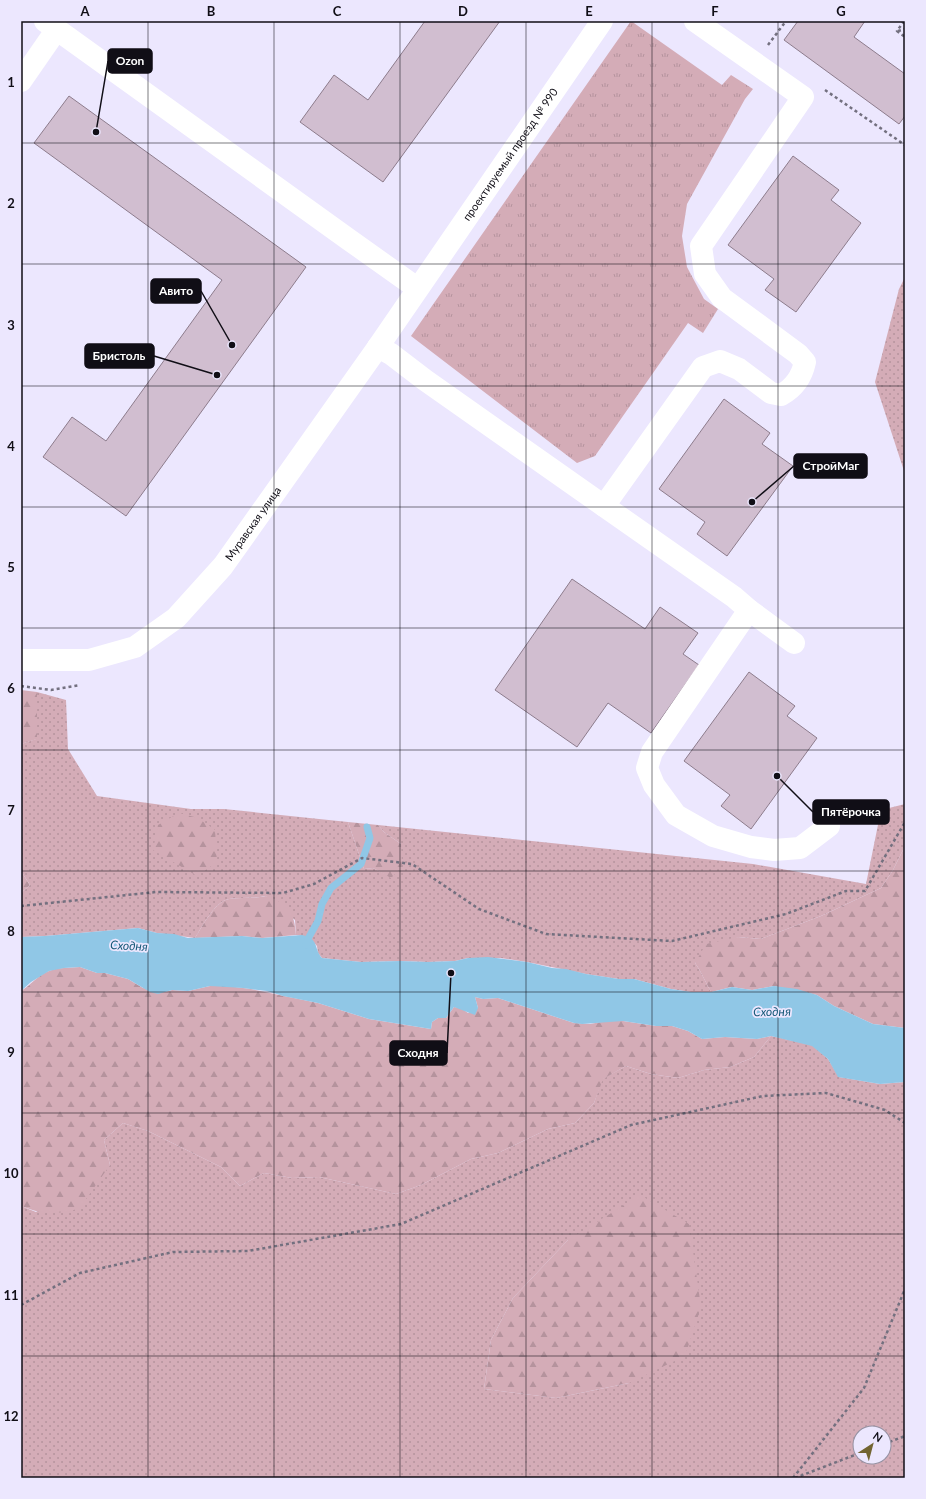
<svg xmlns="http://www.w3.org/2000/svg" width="926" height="1499" font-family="Lato,sans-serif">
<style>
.grass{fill:url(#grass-dots);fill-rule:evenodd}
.forest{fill:url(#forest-firs)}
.park{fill:url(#park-tufts)}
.water{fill:#90c7e6}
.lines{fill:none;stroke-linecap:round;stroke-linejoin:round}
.stream{stroke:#90c7e6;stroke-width:7}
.building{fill:#d1bed0;stroke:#8d7c8c}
.path{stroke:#73707f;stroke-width:2.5;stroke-dasharray:3 3;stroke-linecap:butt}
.minor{stroke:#fff;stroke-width:22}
.grid{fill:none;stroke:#100e16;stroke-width:1;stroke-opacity:0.55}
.labels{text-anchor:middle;stroke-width:3.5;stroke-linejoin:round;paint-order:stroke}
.street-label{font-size:11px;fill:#100e16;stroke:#ece7fe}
.water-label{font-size:12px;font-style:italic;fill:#145877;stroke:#ece7fe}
.leader{fill:none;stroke:#100e16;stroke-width:1.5}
.callout-dot{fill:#100e16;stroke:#ece7fe;stroke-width:1.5}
.callout{fill:#100e16;stroke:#100e16;stroke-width:1.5}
.callout-label{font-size:12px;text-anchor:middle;font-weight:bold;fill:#fff}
.neatline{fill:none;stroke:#100e16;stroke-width:1.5}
.grid-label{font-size:13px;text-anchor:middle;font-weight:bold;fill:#100e16}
</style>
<defs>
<pattern id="grass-dots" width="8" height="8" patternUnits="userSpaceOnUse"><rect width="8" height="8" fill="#d4acb7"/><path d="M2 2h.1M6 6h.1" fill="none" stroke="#b5939d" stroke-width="1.8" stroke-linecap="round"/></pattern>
<pattern id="forest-firs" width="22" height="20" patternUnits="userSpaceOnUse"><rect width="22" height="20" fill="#d4acb7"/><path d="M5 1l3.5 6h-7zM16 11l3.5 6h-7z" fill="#b5939d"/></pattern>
<pattern id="park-tufts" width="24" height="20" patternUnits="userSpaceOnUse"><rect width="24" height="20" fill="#d4acb7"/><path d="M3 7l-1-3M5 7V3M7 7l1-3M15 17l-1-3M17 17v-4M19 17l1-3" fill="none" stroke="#b5939d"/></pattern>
</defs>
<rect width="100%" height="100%" fill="#ece7fe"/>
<path class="grass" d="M905,277V474L875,382L899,289Z
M37,692L66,700L68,749L97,796L191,809H224L348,822L364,869L373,868L391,877L401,844L384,832L378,825L753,864L866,884L881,810L905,804V846L893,870L881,888L821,916L761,939L738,937L695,963L699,969L711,992H691L671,989L634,979H619L586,974L527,962L501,958H468L455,961L428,962L400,961L361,962L322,958L318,953L317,946L309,937L296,935L295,920L266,896C253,899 241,897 229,899C215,901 202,927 195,938L157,933L138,928L45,936L21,937V893L30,885L21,871V744L36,739Z
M771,1036L812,1045L828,1059L839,1077L880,1084L905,1082V1478H21V1206L36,1212L110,1165L104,1140L123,1123L148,1131L221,1167L240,1186L264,1173L292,1178L319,1177L396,1194L421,1185L471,1159L498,1153L548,1129L575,1123L594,1103L602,1079L626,1066L651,1074L678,1078L704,1070L730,1067L754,1057ZM568,1240L629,1383L556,1398L484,1389L491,1340L513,1298ZM860,1433H884V1457H860Z"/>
<path class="forest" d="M21,690L37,692V739L21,744Z
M179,813L198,818L215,830L217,862L197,876L153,850L158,825Z
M348,822L378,825L384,832L401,844L402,867L391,878L373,868L364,869Z
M905,846V1028L873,1024L834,1006L817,995L774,986L752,990L732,987L711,992L699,969L695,963L706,944L738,937L761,939L821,916L881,888L893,870Z
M21,871L30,885L21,893Z
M266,896C289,904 294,911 296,935L262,938L242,936L195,938C202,927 215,901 229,899C242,897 253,899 266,896Z
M80,967L97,973H105L128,979L143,988L165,992L172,990L188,991L210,986H227L251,989L318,1003L369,1019L431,1029L432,1022L438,1018H446L454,1007L461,1008L468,1013L478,1008L475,997L483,999L498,998L574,1023L590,1024L606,1021H623L656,1026H672L688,1031L702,1039L725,1037L757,1039L771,1036L754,1057L730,1067L704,1070L678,1078L651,1074L626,1066L603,1079L594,1103L575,1123L548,1129L498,1153L471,1159L421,1185L396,1194L319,1177L292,1178L264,1173L240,1186L221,1167L148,1131L123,1123L104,1140L110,1165L79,1209C53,1214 47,1216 21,1206V991C31,985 38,975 49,971C58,967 70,968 80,967Z
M640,1195L689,1224L701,1307L685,1356L629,1383L556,1398L484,1389L491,1340L513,1298L568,1240Z"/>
<path class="park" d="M631,21L722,85L731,75L753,89L745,99L687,204L682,236L687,267L704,299L718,309L703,333L688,323L595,456L577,463L411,336Z"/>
<path class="water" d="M138,928L157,933L174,934L188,938L242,936L262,938L302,935C320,939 313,948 322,958L361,962L400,961L428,962L455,961L468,958L488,957L527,962L552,968L566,969L586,974L619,979H634L671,989L691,992H711L732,987L752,990L774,986L797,989L817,995L834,1006L873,1024L905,1028V1082L880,1084L838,1077L828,1059L812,1046L771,1036L757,1039L725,1037L702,1039L688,1031L672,1026H656L623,1021L582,1024L574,1023L498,998L483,999L475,997L478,1008L475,1015L454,1007L446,1018H438L432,1022L431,1029L369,1019L318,1003L283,996L267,991L243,988L210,986L188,991L172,990L158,994L150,992L128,979L105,973H97L80,967L64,968L49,971L31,982L21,991V937L45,936Z"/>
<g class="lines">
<path class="stream" d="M306,945L309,937L318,921L322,904L331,888L361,864L370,838L367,827"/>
</g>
<path class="building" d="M425,21H500L383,182L300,122L334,75L368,100Z
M798,21H865L854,37L905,74V116L899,124L784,40Z
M69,96L306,267L126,516L43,457L72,417L106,441L222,280L34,143Z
M793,156L839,190L831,200L861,223L796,312L765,290L774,279L728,245Z
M724,399L770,433L762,444L793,466L727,556L697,534L705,522L659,489Z
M572,579L645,629L660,607L698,633L683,654L699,665L651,733L608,703L577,747L495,690Z
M749,672L795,706L787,716L817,738L751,829L721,806L730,795L684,761Z"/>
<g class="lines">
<path class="path" d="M904,21L897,31L905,37
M898,31L905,29
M768,45L786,21
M825,90L905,145
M21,686L51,690L80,685
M21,906L156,892L283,893L314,884L362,858L412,864L479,909L546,934L672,941L786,914L846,891H865L905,822
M21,1305L80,1273L173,1252L248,1251L401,1224L631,1125L763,1096L826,1093L885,1110L905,1123
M884,1444L905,1436
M793,1478L864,1388L905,1289
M795,1478L860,1453"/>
<g class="minor">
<path d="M45,21L348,239L417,288"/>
<path d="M21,81L57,29"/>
<path d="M378,347L391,354L425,380L604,506L703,367L720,361L739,369L771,393L781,395C794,388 802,376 805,362L798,354L722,298L705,274L701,246L803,97L695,21"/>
<path d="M604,506L734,597L749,610L652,752L647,768L654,785L676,815L713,836L751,847L774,850L800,848L829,826"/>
<path d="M749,610L794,643"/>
<path id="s1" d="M21,660H89L135,647L176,618L223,566L378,347L602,21"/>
</g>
</g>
<path class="grid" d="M148,21V1478M274,21V1478M400,21V1478M526,21V1478M652,21V1478M778,21V1478M21,143H905M21,264H905M21,386H905M21,507H905M21,628H905M21,750H905M21,871H905M21,992H905M21,1113H905M21,1234H905M21,1356H905"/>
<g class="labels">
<g class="street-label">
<text dy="4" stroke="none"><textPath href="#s1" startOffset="738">проектируемый проезд № 990</textPath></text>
<text dy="4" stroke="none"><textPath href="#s1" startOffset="288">Муравская улица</textPath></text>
</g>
<g class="water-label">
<text transform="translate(129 946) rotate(3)" y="4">Сходня</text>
<text transform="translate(772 1012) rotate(-1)" y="4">Сходня</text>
</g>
</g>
<path class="leader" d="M96 132L108 61M232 345L201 291M217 375L154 356M752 502L794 466M777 776L813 812M451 973L447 1053"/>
<g class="callout-dot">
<circle cx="96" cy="132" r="4"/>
<circle cx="232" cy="345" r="4"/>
<circle cx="217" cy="375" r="4"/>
<circle cx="752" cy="502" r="4"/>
<circle cx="777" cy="776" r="4"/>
<circle cx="451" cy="973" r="4"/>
</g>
<g class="callout">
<rect x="108" y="49" width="44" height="24" rx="4"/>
<rect x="151" y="279" width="50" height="24" rx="4"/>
<rect x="85" y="344" width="69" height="24" rx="4"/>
<rect x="794" y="454" width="73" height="24" rx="4"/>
<rect x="813" y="800" width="76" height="24" rx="4"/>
<rect x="390" y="1041" width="57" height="24" rx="4"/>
</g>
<g class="callout-label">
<text x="130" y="65">Ozon</text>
<text x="176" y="295">Авито</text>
<text x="119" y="360">Бристоль</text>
<text x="831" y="470">СтройМаг</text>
<text x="851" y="816">Пятёрочка</text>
<text x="418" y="1057">Сходня</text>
</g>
<rect width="926" height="1499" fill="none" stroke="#ece7fe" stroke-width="44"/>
<g transform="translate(872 1445) rotate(36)"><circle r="19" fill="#ece7fe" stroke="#9490a1"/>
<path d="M0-3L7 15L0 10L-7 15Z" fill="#726431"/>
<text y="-6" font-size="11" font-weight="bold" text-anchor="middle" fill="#100e16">N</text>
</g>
<rect x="22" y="22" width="882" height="1455" class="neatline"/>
<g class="grid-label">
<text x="85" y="16">A</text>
<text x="211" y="16">B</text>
<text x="337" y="16">C</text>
<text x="463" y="16">D</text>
<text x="589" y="16">E</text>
<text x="715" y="16">F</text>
<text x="841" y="16">G</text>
<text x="11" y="87">1</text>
<text x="11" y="208">2</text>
<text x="11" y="330">3</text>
<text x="11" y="451">4</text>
<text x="11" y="572">5</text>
<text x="11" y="693">6</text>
<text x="11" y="815">7</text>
<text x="11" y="936">8</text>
<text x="11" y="1057">9</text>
<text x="11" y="1178">10</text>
<text x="11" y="1300">11</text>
<text x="11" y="1421">12</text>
</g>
</svg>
